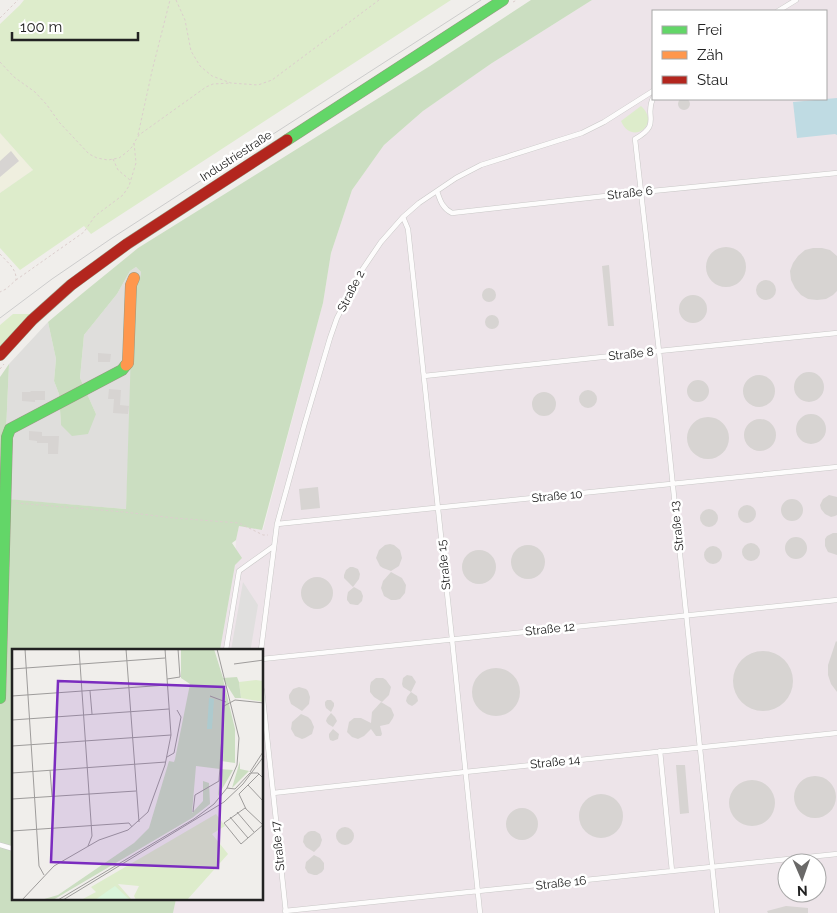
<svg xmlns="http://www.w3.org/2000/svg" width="837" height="913" font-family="Raleway,sans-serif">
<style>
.residential{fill:#dfdedc}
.industrial{fill:#ede4e9;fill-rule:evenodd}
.farmland{fill:#efefdf}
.grass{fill:#ddeccb}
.forest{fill:#cbdec1}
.parking{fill:#e0dfde}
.water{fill:#bfdbe3}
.building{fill:#d7d4d2}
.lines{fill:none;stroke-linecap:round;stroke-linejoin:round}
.lane-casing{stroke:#c9c8c7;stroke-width:5.5}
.fast-casing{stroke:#999a82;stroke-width:12}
.slow-casing{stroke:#999a82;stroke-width:12}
.jam-casing{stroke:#999a82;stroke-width:12}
.path{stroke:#dccecd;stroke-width:1;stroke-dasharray:2.5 2.5;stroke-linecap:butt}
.lane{stroke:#fdfcfc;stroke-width:4.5}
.fast{stroke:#63d668;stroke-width:11}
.slow{stroke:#ff974d;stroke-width:11}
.jam{stroke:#b3261e;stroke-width:11}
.tram{stroke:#ccc;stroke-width:1}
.labels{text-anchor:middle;stroke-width:5;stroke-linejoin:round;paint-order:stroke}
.street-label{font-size:12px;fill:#222;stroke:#fff}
.inset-road{fill:none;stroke:#9e9c9b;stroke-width:1}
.view{fill:#7b2cbf;fill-opacity:0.15;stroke:#7b2cbf;stroke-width:2.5}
.inset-edge{fill:none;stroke:#222;stroke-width:2.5}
</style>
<rect width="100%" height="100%" fill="#f0eeeb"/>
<path class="residential" d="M136,267L141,272V277L138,282L129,442L126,509L3,499L9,364L48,322L56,359L54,381L59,394L61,425L96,414L80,378L84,335L117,294L130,271Z"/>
<path class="industrial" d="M592,0H837V913H173L176,899H262V650H220L235,565L236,540L239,526L263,530L323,303L331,253L352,190L384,145L423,111L492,63ZM653,11H826V99H653ZM787,863H817V893H787Z"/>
<path class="farmland" d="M0,133L33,170L0,193Z"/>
<path class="grass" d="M24,0H451L91,234L84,226L20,270L0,248V193L33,170L0,133V24L20,5Z
M641,106C662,125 631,146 621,121Z
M13,314H33L0,349V325Z"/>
<path class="forest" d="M531,0H592L492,63L423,111L384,145L352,190L331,253L323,303L262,530L239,526L236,540L232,543L242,558L235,565L220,650H14V899H176L173,913H0V537L7,499L126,509L133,287C138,282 141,279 141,272L136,267L130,271L117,294L84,335L80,378L96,414L88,434L72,436L61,425L59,394L54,381L56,359L48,322C77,297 108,273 138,248L430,66Z
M9,364L3,499H0V377Z"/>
<path class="parking" d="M243,582L258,605L251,647V650H231Z"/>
<path class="water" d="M837,98V135L835,134L797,138L793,102Z"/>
<path class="building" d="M678 104a6 6 0 1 1 12 0a6 6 0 1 1-12 0Z
M11,151L19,161L0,177V161Z
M706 267a20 20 0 1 1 40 0a20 20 0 1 1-40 0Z
M813,248H822L830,250L837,256V291L833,295L826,299L817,300L808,299L801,295L795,288L791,280L790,271L793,263L798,256L805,250Z
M609,265L614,326H608L602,266Z
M756 290a10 10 0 1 1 20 0a10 10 0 1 1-20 0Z
M482 295a7 7 0 1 1 14 0a7 7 0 1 1-14 0Z
M679 309a14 14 0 1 1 28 0a14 14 0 1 1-28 0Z
M485 322a7 7 0 1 1 14 0a7 7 0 1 1-14 0Z
M98,353L111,354L110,362H98Z
M794 387a15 15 0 1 1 30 0a15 15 0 1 1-30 0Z
M743 391a16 16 0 1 1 32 0a16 16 0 1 1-32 0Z
M687 391a11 11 0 1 1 22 0a11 11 0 1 1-22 0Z
M109,389L121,390L120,405L129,406L128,414L113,413L114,399H108Z
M579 399a9 9 0 1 1 18 0a9 9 0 1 1-18 0Z
M31,391H45V400H35V402L22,401V392H30Z
M532 404a12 12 0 1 1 24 0a12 12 0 1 1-24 0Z
M796 429a15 15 0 1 1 30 0a15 15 0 1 1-30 0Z
M687 438a21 21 0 1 1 42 0a21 21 0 1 1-42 0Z
M744 435a16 16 0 1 1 32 0a16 16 0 1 1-32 0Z
M29,431L42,432V436H59L58,454H48V443H37V441L29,440Z
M318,487L320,508L301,510L299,489Z
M829,495L837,497V515L835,516L831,517L825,514L821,509L820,505L823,499Z
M781 510a11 11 0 1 1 22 0a11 11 0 1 1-22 0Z
M738 514a9 9 0 1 1 18 0a9 9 0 1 1-18 0Z
M700 518a9 9 0 1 1 18 0a9 9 0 1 1-18 0Z
M833,533H837V555L828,552L825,546V539L827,536Z
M785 548a11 11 0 1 1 22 0a11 11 0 1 1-22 0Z
M742 552a9 9 0 1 1 18 0a9 9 0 1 1-18 0Z
M390,544L394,545L400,550L402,558L399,566L391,571L383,568L380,566L376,558L379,550L385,545Z
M511 562a17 17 0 1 1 34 0a17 17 0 1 1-34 0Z
M704 555a9 9 0 1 1 18 0a9 9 0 1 1-18 0Z
M462 567a17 17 0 1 1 34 0a17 17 0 1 1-34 0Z
M350,567H353L358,569L360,574L359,579L353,587L344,578V575L346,570Z
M391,572L402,578L406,585L405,593L400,599L396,600H391L384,596L381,588L383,581Z
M301 593a16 16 0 1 1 32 0a16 16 0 1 1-32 0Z
M354,587L361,591L363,596L362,601L358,605H356L350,604L347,600V597L348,592Z
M836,641L837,642V692L831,684L828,675V665Z
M733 681a30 30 0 1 1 60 0a30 30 0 1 1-60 0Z
M472 692a24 24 0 1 1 48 0a24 24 0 1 1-48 0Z
M407,675L412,676L416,682L411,692L417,696L418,701L415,704L412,706L408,704L406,701L407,697L411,692L403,687L402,684L403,678Z
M376,678H383L386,680L391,687L389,695L382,702L374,697L370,692V686L371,682Z
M299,687L306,689L308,691L310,697L309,704L302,711L291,704L289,698V695L293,689Z
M327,700H331L334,703V706L331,712L326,708L325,705V702Z
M381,702L391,708L394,715L393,718L389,724L380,726L382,734L381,736H376L371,729L364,736L358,739L352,737L347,732L349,722L354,718H361L371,723L372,712Z
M331,713L335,717L337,721L333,727L328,724L326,721L327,718Z
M301,714L308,717L311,720L314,727L312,734L305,738L302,739L295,736L291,729L292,722Z
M333,729L339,734L338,739L333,741L330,740L329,737V734Z
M676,765H685L689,813L680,814Z
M794 797a21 21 0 1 1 42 0a21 21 0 1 1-42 0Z
M729 803a23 23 0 1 1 46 0a23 23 0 1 1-46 0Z
M579 816a22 22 0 1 1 44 0a22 22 0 1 1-44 0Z
M506 824a16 16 0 1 1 32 0a16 16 0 1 1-32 0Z
M336 836a9 9 0 1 1 18 0a9 9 0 1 1-18 0Z
M311,831H315L320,834L322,840L320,846L314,852L306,847L303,842L304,836L308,832Z
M314,855L320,858L324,863V869L322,872L317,875H314L308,873L305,868L306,862Z
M786,906L808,908V913H768L767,911Z"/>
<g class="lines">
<g class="lane-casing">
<path id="lane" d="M778,11L796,0
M653,98C644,117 662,124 635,139L659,351L717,913
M437,191C440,200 442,208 452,213L642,192L837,173
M403,217L408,229L452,639L480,913
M424,376L659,351L837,333
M277,524C464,504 651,487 837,467
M226,650L239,571L274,546
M261,650L277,524L304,426L330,338L337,318L362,270L381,242L403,217L419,203L456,178L481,165L582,133L604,122L653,91
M262,659L837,600
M262,690L286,913
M660,751L672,871
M273,793L465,772L837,733
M0,845L14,849
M285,911L837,854"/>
</g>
<g class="fast-casing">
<path id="fast" d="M287,140L503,0
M0,698L7,437L10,429L122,370L126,365"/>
</g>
<g class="slow-casing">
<path id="slow" d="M126,365L128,363L131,285L134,278"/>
</g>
<g class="jam-casing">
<path id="jam" d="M0,355L32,320L71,285L127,244L287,140"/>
</g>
<path class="path" d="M176,0L185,20L191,51L200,66L212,76L231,83L258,85L272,80L379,0
M513,2L517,0
M0,18L18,0
M0,62L14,77L35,92L47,105L59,122L89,154L97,158L108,160L119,158L127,152L132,147L134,143
M138,135L152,71L170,0
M113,159L118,170L130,180
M0,254C7,262 17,269 16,280L6,289L0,292
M16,280L84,232L95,216L123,195L129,186L136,163L134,143L139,135L206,87L213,84L231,83
M0,369L4,364
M16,503L124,512L174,518L239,523L263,535H268"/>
<use href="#lane" class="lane"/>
<use href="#fast" class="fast"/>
<use href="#slow" class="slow"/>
<use href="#jam" class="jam"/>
<path class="tram" d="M0,318L52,279L112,238L481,0"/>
</g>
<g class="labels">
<g class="street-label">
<text transform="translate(236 156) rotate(-33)" y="4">Industriestraße</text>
<text transform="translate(630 193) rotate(-6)" y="4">Straße 6</text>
<text transform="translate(351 291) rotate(-63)" y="4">Straße 2</text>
<text transform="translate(631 354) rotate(-6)" y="4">Straße 8</text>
<text transform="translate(557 496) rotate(-5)" y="4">Straße 10</text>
<text transform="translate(677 526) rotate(-96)" y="4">Straße 13</text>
<text transform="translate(444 565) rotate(-96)" y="4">Straße 15</text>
<text transform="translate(550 629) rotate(-6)" y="4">Straße 12</text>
<text transform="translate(555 762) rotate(-6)" y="4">Straße 14</text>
<text transform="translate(278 846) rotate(-96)" y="4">Straße 17</text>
<text transform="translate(561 883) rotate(-6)" y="4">Straße 16</text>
</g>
</g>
<g transform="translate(12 649)">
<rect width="251" height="251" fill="#f0eeeb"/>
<path d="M244,31L251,32V53L229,49L227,33ZM204,165L213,177L200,185L216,205L175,251H124L122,247L127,237L106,235L120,251H69L84,243L79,238Z" fill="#ddeccb"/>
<path d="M169,0H202L211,29L225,28L227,33L229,49H223L211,30L223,80V114L209,112L208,120L184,117L180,164L191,152V132L197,134L198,155L180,169L41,251H29L46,246L122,194L137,179L157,112L162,113L163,110L178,35L169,29ZM228,112V120L237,122L220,139ZM208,120L221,121L206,147L207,136Z" fill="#cbdec1"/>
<path d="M103,237L118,251H83L97,241Z" fill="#daf5da"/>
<path d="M197,49L202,50L200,80H195Z" fill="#b7e6d2"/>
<path class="inset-road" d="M13,0L27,217L32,226M67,0L80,187L76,197M114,0L127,173M222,15L252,11M0,20L153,9M155,30L168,28L166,0M78,42L80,65M0,47L155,36M198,47L214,53M0,71L157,60M0,97L159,86M155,108L162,104L169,68L165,61M38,121L40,147M238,123L251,103M0,124L154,113M236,136L252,153M215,139L223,140L238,124H246L252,130M0,150L124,142M234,160L227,145L247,125M181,163L183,146L207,132L212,57L223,51L252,54M225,163L242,183M218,168L236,189M251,176L233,159L212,174L229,195L252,175M0,182L117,174L120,178M10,251L42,217L87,191L116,181L136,163L153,116L159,86L153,0M46,251L182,170L202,155L215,139L225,116L227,89L205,0M51,251L212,153L231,135L252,107"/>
<path class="view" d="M46,32L212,38L206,219L39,213Z"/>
<rect width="251" height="251" class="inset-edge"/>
</g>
<rect x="652" y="10" width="175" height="90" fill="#ffffff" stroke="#a7a7a7"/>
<rect x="662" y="26" width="25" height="8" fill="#63d668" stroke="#a7a7a7"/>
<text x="697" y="35" font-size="15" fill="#222222">Frei</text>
<rect x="662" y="51" width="25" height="8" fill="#ff974d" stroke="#a7a7a7"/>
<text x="697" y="60" font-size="15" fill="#222222">Zäh</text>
<rect x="662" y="76" width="25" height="8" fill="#b3261e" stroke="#a7a7a7"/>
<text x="697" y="85" font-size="15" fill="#222222">Stau</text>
<g transform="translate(802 878) rotate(178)"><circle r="24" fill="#ffffff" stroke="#a7a7a7"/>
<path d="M0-4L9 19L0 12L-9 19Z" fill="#6a6968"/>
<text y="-8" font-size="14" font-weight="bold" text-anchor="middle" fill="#222222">N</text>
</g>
<path d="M12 32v8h126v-8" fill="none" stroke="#222222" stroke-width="2.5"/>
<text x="20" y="32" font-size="15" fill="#222222" stroke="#ffffff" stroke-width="4" paint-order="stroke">100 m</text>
</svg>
